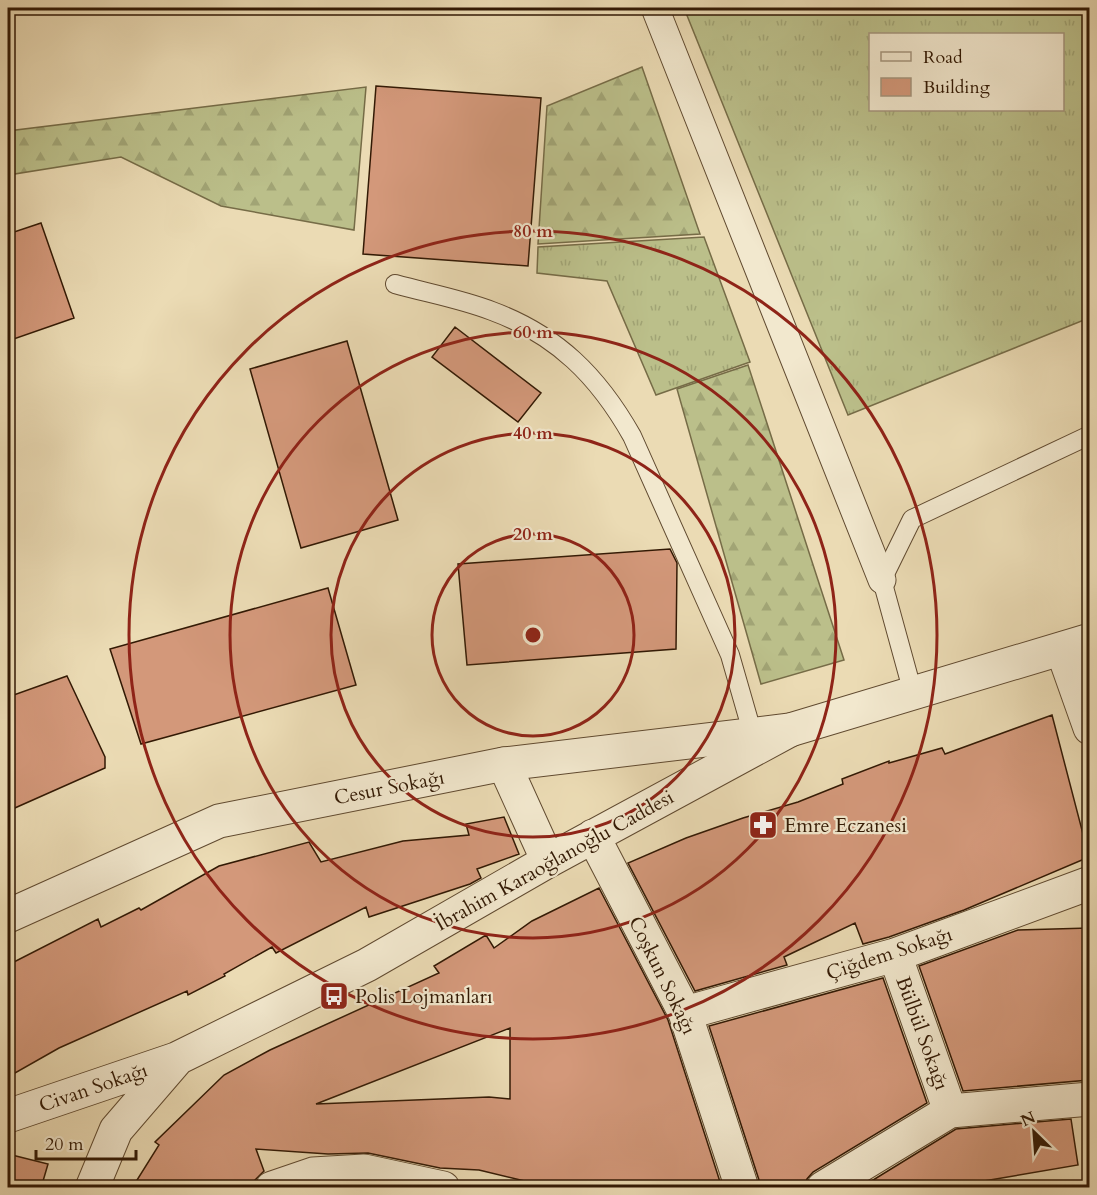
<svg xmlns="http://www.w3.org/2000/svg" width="1097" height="1195" font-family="Cardo,serif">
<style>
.grass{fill:url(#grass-tufts);stroke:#766c47;stroke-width:1.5;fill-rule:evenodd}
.forest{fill:url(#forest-firs);stroke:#766c47;stroke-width:1.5}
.building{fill:#d3987a;stroke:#321904;stroke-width:1.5;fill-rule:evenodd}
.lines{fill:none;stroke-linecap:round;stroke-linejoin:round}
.service-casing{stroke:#604a30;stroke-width:20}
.pedestrian-casing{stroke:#604a30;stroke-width:29}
.minor-casing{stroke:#604a30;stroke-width:35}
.tertiary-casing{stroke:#604a30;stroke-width:35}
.service{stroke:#f2e8ce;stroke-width:18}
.pedestrian{stroke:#f2e8ce;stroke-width:27}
.minor{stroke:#f2e8ce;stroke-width:33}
.tertiary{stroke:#f2e8ce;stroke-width:33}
.ring{fill:none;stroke:#8f2418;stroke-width:3}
.labels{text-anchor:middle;stroke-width:4.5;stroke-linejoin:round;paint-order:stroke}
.street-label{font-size:20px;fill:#321904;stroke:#f2e8ce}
.poi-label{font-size:20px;fill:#321904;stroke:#f2e8ce;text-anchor:start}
.centre{fill:#8f2418;stroke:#f2e8ce;stroke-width:3}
.ring-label{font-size:18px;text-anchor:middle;font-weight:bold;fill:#8f2418;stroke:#f2e8ce;stroke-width:4.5;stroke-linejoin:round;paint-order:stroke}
</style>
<defs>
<pattern id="grass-tufts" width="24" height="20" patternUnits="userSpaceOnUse" patternTransform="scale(1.5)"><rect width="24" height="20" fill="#bbbf8a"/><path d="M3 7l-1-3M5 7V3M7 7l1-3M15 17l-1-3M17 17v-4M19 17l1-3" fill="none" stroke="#a1a475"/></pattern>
<pattern id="forest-firs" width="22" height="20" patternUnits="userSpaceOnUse" patternTransform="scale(1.5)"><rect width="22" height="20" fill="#bbbf8a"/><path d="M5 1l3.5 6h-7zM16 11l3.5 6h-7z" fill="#a1a475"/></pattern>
</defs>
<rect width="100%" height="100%" fill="#ebdbb4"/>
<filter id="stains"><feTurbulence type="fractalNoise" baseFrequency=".00333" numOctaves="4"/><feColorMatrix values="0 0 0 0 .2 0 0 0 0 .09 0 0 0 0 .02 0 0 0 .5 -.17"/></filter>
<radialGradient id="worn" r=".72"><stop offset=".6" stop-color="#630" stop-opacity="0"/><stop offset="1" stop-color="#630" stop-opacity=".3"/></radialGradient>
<path class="grass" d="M684,8H1089V318L848,415ZM870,34H1062V110H870Z
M704,237L750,362L656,395L607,281L537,273L538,247Z"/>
<path class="forest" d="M642,67L700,234L538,244L547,106Z
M366,87L354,230L221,206L121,157L8,175V131Z
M748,365L844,660L761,684L677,389Z"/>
<path class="building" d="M376,86L541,98L528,266L363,254Z
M41,223L74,318L8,341V234Z
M455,327L541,393L518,422L432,357Z
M347,341L398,520L301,548L250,369Z
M670,549L677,563L676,649L467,665L458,564Z
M328,588L356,685L141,744L110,649Z
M67,676L105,757V768L8,811V697Z
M1052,715L1089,857L964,910L889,937L863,944L855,923L784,957L787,965L695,991L628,863L686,838L743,818L798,802L843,784L842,779L889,761V763L942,748L945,754Z
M504,817L519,854L477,869L481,878L470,884L369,917L366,907L276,953L272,947L224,974L225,976L188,995L187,991L59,1048L8,1077V965L98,919L101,927L139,908L141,910L219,866L309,842L321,862L403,841L469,835L466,824Z
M599,888L668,1020L722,1188H554L479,1170L440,1168L368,1153L328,1154L256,1149L264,1171L247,1188H132L159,1145L155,1142L224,1075L270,1050L439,973L434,966L486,935L494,948L532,921ZM510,1028V1099L489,1097L316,1104Z
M1089,928V1080L963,1091L919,966L1018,930Z
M883,978L927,1103L813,1172L807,1179L804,1188H780L760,1183L709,1026Z
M1071,1119L1078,1165L984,1181L969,1188H860L956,1129Z
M8,1154L48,1164L41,1188H8Z"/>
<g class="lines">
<g class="service-casing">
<path id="service" d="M395,284C427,293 461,299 492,311C557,335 598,376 632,436L730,655L753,735
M913,693L882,580L912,519L1090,435"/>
</g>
<g class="pedestrian-casing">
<path id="pedestrian" d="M655,8L882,580"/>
</g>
<g class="minor-casing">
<path id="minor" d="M1062,649L1090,728
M504,764L548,861
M593,836L685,1013L742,1188
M895,955L950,1111
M685,1013L895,955L1090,883
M8,1116L176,1059
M92,1188L116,1130L178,1058L367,965L548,861L790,730
M272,1188L313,1174L364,1171L443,1188
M823,1188L950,1111L1090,1099"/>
</g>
<g class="tertiary-casing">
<path id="tertiary" d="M8,916L219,821L504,764L790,730L1090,640"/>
</g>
<use href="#service" class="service"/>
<use href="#pedestrian" class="pedestrian"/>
<use href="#minor" class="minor"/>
<use href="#tertiary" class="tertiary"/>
</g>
<g class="ring">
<circle cx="533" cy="635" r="101"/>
<circle cx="533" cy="635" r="202"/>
<circle cx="533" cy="635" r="303"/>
<circle cx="533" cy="635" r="404"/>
</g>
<defs>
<g id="pharmacy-square" transform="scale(1.5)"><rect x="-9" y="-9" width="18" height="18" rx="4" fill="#8f2418" stroke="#f2e8ce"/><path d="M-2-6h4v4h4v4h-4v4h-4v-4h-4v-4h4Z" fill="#fff"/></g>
<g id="bus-square" transform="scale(1.5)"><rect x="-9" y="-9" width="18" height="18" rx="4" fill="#8f2418" stroke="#f2e8ce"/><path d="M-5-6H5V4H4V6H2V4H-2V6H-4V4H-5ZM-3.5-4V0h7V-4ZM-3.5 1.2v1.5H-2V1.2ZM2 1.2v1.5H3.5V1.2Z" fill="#fff"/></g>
</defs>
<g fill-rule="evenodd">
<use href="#pharmacy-square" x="763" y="825"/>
<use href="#bus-square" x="334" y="996"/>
</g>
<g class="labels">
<g class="street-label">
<text transform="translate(389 787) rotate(-11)" y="7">Cesur Sokağı</text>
<text transform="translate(554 860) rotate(-29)" y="7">İbrahim Karaoğlanoğlu Caddesi</text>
<text transform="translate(889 953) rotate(-18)" y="7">Çiğdem Sokağı</text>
<text transform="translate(663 975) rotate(64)" y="7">Coşkun Sokağı</text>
<text transform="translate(923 1033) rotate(70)" y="7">Bülbül Sokağı</text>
<text transform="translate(93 1087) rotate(-19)" y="7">Civan Sokağı</text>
</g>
<g class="poi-label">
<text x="784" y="832">Emre Eczanesi</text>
<text x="355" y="1003">Polis Lojmanları</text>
</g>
</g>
<circle cx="533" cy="635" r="9" class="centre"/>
<g class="ring-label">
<text x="533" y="237">80 m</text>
<text x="533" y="338">60 m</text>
<text x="533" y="439">40 m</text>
<text x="533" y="540">20 m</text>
</g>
<rect width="1097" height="1195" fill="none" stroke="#ebdbb4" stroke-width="30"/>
<rect x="9" y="9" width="1079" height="1177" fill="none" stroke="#321904" stroke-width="3"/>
<rect x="15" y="15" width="1067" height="1165" fill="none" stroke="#321904" stroke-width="1.5"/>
<rect x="869" y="33" width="195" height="78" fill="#f2e8ce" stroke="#a5957d" stroke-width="1.5"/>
<rect x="881" y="52" width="30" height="9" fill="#f2e8ce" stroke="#a5957d" stroke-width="1.5"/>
<text x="923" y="63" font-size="18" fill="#321904">Road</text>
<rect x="881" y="78" width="30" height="18" fill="#d3987a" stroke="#a5957d" stroke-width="1.5"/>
<text x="923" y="93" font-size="18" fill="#321904">Building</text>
<g transform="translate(1034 1132) rotate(335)" stroke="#f2e8ce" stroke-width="4.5" paint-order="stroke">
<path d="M0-4.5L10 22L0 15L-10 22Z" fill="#321904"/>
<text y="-9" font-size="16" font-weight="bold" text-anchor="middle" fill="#321904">N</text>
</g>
<path d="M36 1150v9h100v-9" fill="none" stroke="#321904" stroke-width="3"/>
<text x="45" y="1150" font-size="18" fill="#321904" stroke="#f2e8ce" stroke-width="4.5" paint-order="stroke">20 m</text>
<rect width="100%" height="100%" filter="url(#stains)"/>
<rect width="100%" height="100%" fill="url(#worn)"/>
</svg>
